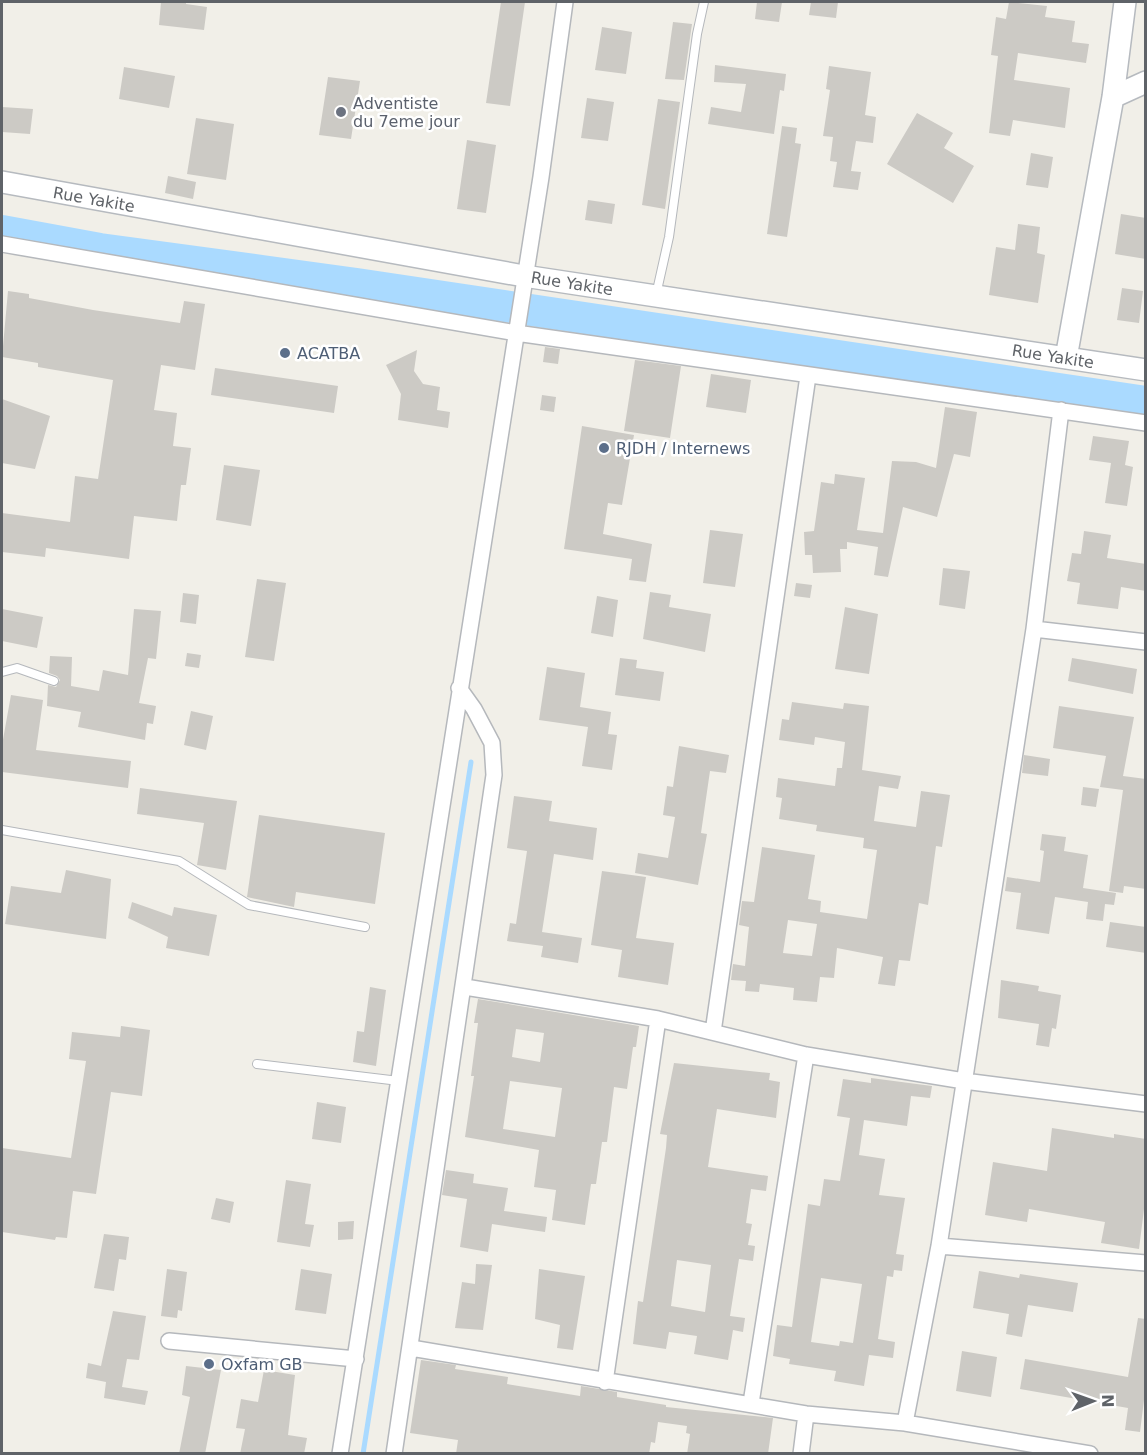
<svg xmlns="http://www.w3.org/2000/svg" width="1147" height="1455" font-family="'DejaVu Sans',sans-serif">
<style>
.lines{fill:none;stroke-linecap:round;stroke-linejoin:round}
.stream{stroke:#aadaff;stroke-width:5}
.river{stroke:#aadaff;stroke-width:32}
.building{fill:#cccac5;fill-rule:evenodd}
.lane-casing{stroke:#b5b8bc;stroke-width:10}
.street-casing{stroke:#b5b8bc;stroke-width:18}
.secondary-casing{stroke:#b6babf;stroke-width:24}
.lane{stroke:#fff;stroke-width:8}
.street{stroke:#fff;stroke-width:15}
.secondary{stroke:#fff;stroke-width:21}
.worship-dot{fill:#6b7280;stroke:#fff;stroke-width:2}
.service-dot{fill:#5c6f8a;stroke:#fff;stroke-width:2}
.labels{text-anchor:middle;stroke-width:5;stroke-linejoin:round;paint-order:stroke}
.worship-label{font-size:16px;fill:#5b616d;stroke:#fff;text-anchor:start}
.street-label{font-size:16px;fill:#5f6368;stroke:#fff}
.service-label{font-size:16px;fill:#4e5e75;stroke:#fff;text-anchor:start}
</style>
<rect width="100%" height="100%" fill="#f1efe8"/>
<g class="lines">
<path class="stream" d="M363,1454L471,762"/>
<path class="river" d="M2,231L100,249L357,284L1146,402"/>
</g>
<path class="building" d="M161,2H186V4L207,7L204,30L159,25Z
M501,2H525L510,106L486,103Z
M757,2H782L779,22L755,19Z
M811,2H838L836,18L809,15Z
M1009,2L1047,6L1045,17L1075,21L1072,42L1089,44L1086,63L1018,53L1014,80L1070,88L1065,128L1013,120L1010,136L989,133L998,56L991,55L996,17L1006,19Z
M673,22L692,24L684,80L665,79Z
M602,27L632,32L626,74L595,70Z
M715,65L786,74L784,91L780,90L774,134L708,124L711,107L741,112L746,84L714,82Z
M829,66L871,72L865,115L876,117L873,143L856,141L851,171L861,172L858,190L833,187L837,162L830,161L833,137L823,136L830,90L826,89Z
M124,67L175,76L169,108L119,99Z
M328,77L360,81L351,139L319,135Z
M587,98L614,102L608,141L581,138Z
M658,99L680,102L665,209L642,205Z
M2,107L33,109L30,134L2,132Z
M917,113L953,133L944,148L974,166L953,203L887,164Z
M196,118L234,124L226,180L187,174Z
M782,126L797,128L795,143L801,144L787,237L767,234Z
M467,140L496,145L486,213L457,209Z
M1031,153L1053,157L1048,188L1026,185Z
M168,176L196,182L193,199L165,193Z
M588,200L615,204L612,224L585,220Z
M1121,214L1146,218V259L1115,254Z
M1018,224L1040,227L1037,253L1045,255L1038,303L989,295L996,247L1015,250Z
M1122,288L1143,291L1139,323L1117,320Z
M8,291L29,294V298L93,310L180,323L184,301L205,304L195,370L161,365L154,410L177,413L173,446L191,448L186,485H181L177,521L134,516L129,559L46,548L45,557L2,552V513L70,522L75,476L98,479L113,380L38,367V363L2,357Z
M545,347L560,349L558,364L543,362Z
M417,350L414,371L423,384L440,387L437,410L450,412L448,428L398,420L401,394L386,365Z
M635,360L681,366L670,438L624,431Z
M215,368L338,386L334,413L211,395Z
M711,374L751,380L746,413L706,407Z
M542,395L556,397L554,412L540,410Z
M2,399L50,416L35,469L2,463Z
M945,407L977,412L970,457L954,454L937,517L903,507L888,577L874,575L878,547L847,542V549H840L841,572L813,573L812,555H805L804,532L814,531L821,482L834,484L835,474L865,478L857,530L883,533L892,461L916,462L936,468Z
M582,426L634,435L622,505L608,503L603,534L652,544L646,582L629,580L632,559L564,549Z
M1093,436L1129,441L1125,465L1133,467L1127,506L1105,503L1111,463L1089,460Z
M224,465L260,470L251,526L216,520Z
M710,530L743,534L735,587L703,583Z
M1084,531L1111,535L1107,558L1146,564V591L1121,587L1118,609L1077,604L1080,583L1067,581L1072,553L1081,554Z
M943,568L970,571L965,609L939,605Z
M257,579L286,583L274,661L245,657Z
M796,583L812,585L810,598L794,596Z
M650,592L671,595L669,607L711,614L705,652L643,639Z
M183,593L199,595L196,624L180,622Z
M597,596L618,600L613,637L591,633Z
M845,607L878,614L869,674L835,669Z
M2,609L43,617L37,648L2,641Z
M134,609L161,611L156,659L148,658L139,703L156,706L153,724L147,723L145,740L78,727L81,712L47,706L48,685L56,687L60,680L57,676L49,673L50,656L72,657L71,686L99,691L103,670L128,675Z
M187,653L201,655L199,668L185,666Z
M620,658L637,660L636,668L664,672L660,701L615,695Z
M1072,658L1137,669L1133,694L1068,681Z
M547,667L585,673L580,707L611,712L608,734L617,735L612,770L582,766L588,727L539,720Z
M11,695L43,700L36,750L131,761L128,788L2,772V745Z
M792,702L843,709L844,703L869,706L862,770L901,776L898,789L879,786L874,821L916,827L921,791L950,795L942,847L936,846L928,905L919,903L910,961L899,960L895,986L878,984L883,957L837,948L834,978L820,977L817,1002L793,1000L794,988L760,984L759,992L745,991L746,981L731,980L733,964L745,966L749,927L739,925L742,901L754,902L762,847L815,855L808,899L821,901L820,912L867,919L877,850L863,848L864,838L816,831L817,825L779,819L782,798L776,797L778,778L835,786L837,768H842L845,742L815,737L814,745L779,740L782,719L789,720ZM788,920L817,924L812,956L783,953Z
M1059,706L1134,717L1123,776L1146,779V889L1124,886L1123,893L1109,891L1123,790L1100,787L1106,756L1053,748Z
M191,711L213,716L206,750L184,745Z
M679,746L729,755L726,773L710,771L701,833L707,834L698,885L635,873L638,853L668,858L675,817L663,815L667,786L673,787Z
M1024,755L1050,759L1048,776L1022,773Z
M1083,787L1099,789L1096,807L1081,805Z
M140,788L237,801L226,870L197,865L204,823L137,814Z
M514,796L552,801L549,821L597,828L593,860L554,854L542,932L582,938L578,963L541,957L543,946L507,941L510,923L516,924L527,851L507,848Z
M259,815L385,833L375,904L296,892L294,907L247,897Z
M1042,834L1066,837L1064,851L1088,855L1083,888L1116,893L1114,905L1105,904L1103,921L1086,919L1088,902L1055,897L1049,934L1016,929L1021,893L1005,891L1007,877L1040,882L1044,851L1040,850Z
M66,870L111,879L106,939L5,924L11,886L61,893Z
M602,871L646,877L636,938L674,943L668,985L618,977L622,950L591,945Z
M132,902L172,916L174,907L217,915L209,956L166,948L168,937L128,918Z
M1110,922L1146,927V953L1106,947Z
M1001,980L1039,986L1038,991L1061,995L1056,1029L1052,1028L1049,1047L1036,1045L1039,1024L998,1018Z
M370,987L386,990L376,1066L353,1062L357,1031L364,1032Z
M478,999L639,1026L636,1047H633L627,1089L614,1087L607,1142H602L596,1184H591L585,1225L552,1220L556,1190L534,1187L539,1150L465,1137L474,1076H471L478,1023H474ZM516,1029L544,1033L540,1062L512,1057ZM510,1081L562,1088L555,1137L503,1129Z
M121,1026L150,1030L142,1096L111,1092L96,1194L73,1191L67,1238L56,1237L55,1240L2,1232V1148L71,1158L86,1061L69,1059L72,1032L120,1037Z
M674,1063L770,1073L769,1080L780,1082L776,1118L717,1109L708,1167L768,1176L766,1191L751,1189L746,1223L752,1224L748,1245L755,1246L753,1261L739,1259L730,1316L745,1318L743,1332L733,1330L728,1360L694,1354L697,1336L669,1332L666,1349L633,1344L638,1301L643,1302L666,1148L667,1135L660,1134ZM677,1260L711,1265L705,1312L671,1306Z
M871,1078L932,1086L930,1098L911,1096L907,1126L864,1120L859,1155L885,1159L879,1195L905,1198L896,1254L904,1255L902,1271L894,1270L893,1277L887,1276L878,1339L895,1342L893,1358L869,1355L864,1386L834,1381L836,1371L789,1364L790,1359L773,1356L777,1325L792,1327L808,1204L820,1206L824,1179L840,1181L850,1118L837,1116L843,1079L871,1083ZM821,1278L862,1284L853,1343L840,1341L839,1346L811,1342Z
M317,1102L346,1107L341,1143L312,1139Z
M1052,1128L1114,1138V1134L1146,1139V1193L1139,1249L1101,1243L1105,1222L1029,1209L1027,1222L985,1215L993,1162L1047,1171Z
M446,1170L474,1174L473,1183L508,1188L504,1211L547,1217L545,1232L492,1224L488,1252L460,1247L467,1199L442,1195Z
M286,1180L311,1184L305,1224L314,1225L310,1247L277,1242Z
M216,1198L234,1202L230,1223L211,1219Z
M354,1221L353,1239L338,1240V1222Z
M104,1234L129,1237L126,1260L119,1259L114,1291L94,1288Z
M476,1264L492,1265L483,1330L455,1328L462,1282L475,1284Z
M167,1269L187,1272L182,1311L178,1310L177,1318L161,1316Z
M301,1269L332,1274L326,1314L295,1310Z
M539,1269L585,1276L573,1350L557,1348L560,1325L535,1319Z
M979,1271L1019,1278L1020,1274L1078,1283L1073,1312L1028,1305L1022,1337L1006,1334L1009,1314L973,1308Z
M113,1311L146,1316L139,1360L127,1359L122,1387L148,1391L145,1405L104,1398L106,1382L86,1378L88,1363L101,1366Z
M1138,1318L1146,1319V1384L1140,1432L1125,1430L1128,1408L1020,1389L1025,1359L1128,1377Z
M962,1351L997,1357L991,1397L956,1391Z
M421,1360L456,1365L455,1369L508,1377L507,1384L580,1396L581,1386L617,1392V1397L666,1405V1407L773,1418L768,1454H687L690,1434L686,1433L687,1426L658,1422L655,1443L651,1442L649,1454H456L458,1440L410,1433Z
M186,1366L221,1370L205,1454H179L190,1397L182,1395Z
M264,1370L295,1375L288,1435L307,1438L304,1454H240L245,1429L236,1428L241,1399L258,1402Z"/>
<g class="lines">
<g class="lane-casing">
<path id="lane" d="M656,295L669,237L697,34L704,2
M2,672L17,668L54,681
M2,830L179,861L249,905L365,927
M257,1064L399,1081"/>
</g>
<g class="street-casing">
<path id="street" d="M2,244L516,333L1146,423
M1034,629L1146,642
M465,987L658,1019L806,1055L964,1081L1146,1104
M713,1032L808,376
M939,1246L1146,1263
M169,1341L356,1359
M411,1348L806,1414L905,1423L1090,1454
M605,1382L658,1019
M751,1403L806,1055
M905,1423L939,1246L1034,629L1061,410
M340,1454L541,177L565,2
M394,1454L494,775L492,743L474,709L459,688
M801,1454L806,1414"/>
</g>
<g class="secondary-casing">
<path id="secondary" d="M1113,97L1146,82
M2,182L524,276L1146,370
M1066,358L1113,97L1125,2"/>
</g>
<use href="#lane" class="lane"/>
<use href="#street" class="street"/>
<use href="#secondary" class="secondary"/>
</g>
<circle class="worship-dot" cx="341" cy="112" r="6"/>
<g class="service-dot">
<circle cx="285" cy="353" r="6"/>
<circle cx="604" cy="448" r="6"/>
<circle cx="209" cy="1364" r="6"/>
</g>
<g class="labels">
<g class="worship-label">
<text x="353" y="109">Adventiste<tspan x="353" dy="18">du 7eme jour</tspan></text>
</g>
<g class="street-label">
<text transform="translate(94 199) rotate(10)" y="6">Rue Yakite</text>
<text transform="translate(572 283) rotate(9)" y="6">Rue Yakite</text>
<text transform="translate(1053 356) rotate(9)" y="6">Rue Yakite</text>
</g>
<g class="service-label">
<text x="297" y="359">ACATBA</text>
<text x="616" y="454">RJDH / Internews</text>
<text x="221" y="1370">Oxfam GB</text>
</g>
</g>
<rect width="1147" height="1455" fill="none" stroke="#5f6368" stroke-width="6"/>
<g transform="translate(1093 1401) rotate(89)" stroke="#ffffff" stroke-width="4.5" paint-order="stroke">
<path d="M0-4.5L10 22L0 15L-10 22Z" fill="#5f6368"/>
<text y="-9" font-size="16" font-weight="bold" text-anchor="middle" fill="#5f6368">N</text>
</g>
</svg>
